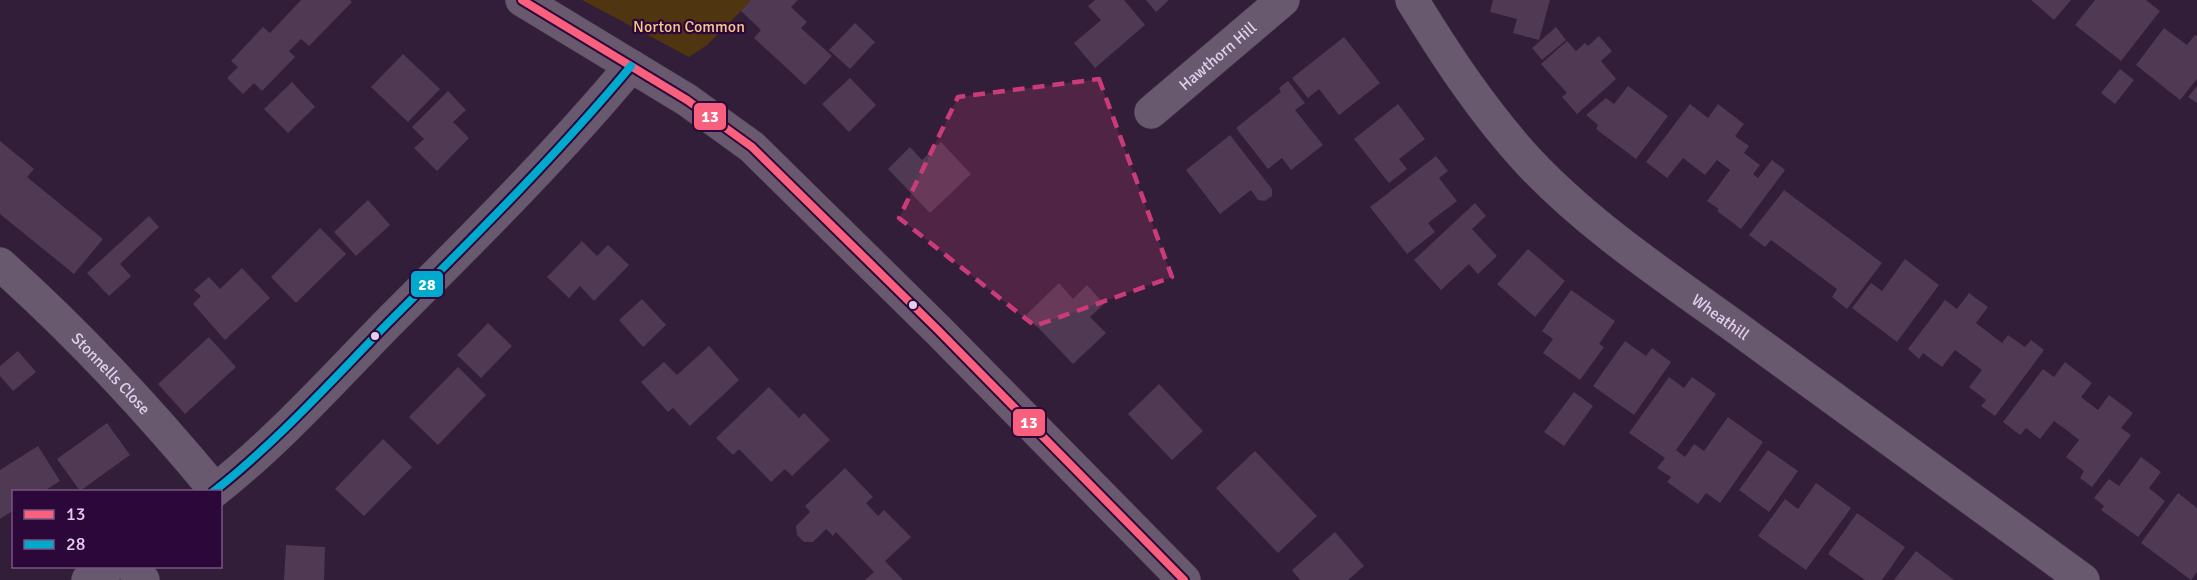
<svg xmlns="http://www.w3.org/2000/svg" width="2197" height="580" font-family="Signika,sans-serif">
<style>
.green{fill:#4f3510}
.building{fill:#503952}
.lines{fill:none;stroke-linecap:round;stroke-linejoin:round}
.minor-casing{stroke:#493a50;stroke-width:34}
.tertiary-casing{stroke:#493a50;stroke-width:34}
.minor{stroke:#68596e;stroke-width:33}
.tertiary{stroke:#68596e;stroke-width:33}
.bus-1-casing{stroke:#2c0739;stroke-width:12}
.bus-2-casing{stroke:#2c0739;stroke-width:12}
.bus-1{stroke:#f8607d;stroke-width:8}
.bus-2{stroke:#00a9ce;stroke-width:8}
.marked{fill:#c93c78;fill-opacity:0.2;stroke:#c93c78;stroke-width:4.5;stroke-dasharray:12 8;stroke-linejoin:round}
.bus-dot{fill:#e3ceed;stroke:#2c0739;stroke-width:2}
.labels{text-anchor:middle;stroke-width:4.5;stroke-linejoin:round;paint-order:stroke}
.park-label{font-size:16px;fill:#f6c887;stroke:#2c0739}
.street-label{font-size:16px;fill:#e3ceed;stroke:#2c0739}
.line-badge{stroke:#2c0739;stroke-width:2}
.badge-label{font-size:16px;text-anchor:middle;font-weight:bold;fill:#fff}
</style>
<rect width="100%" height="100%" fill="#321e39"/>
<path class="green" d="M582,0H752L707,45L689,57Z"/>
<path class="building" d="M301,0H350L352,2L309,46L301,39L289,51L295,57L262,91L254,83L243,94L227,78L238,67L231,61L263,27L270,33Z
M751,0H798L791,7L807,22L801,28L832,56L805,85L754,38L761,30L741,11Z
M1095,0H1124L1145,25L1095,68L1074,43L1101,20L1088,6Z
M1146,0H1169L1156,12Z
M1493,0H1550L1539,40L1513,33L1517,19L1490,12Z
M2031,0H2071L2054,20Z
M2095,0H2146L2160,11L2121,61L2075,25Z
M855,23L875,42L850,69L829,50Z
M1556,27L1566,40L1542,60L1532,48Z
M2164,28L2187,45L2195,35L2197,36V79L2180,100L2136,65Z
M1599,36L1612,51L1601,61L1616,79L1577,114L1562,97L1567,93L1541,64L1567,41L1576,51L1585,43L1588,46Z
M1344,37L1380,83L1339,115L1319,89L1308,98L1292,78Z
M403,54L440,89L408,122L371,87Z
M2120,69L2134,80L2115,104L2101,93Z
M850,78L876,105L849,132L822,104Z
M1288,81L1305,103L1295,110L1323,145L1291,170L1282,158L1268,169L1236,128L1281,92L1279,88Z
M292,82L315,107L288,133L264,109Z
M1628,86L1668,116L1636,159L1596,129L1598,125L1586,115L1606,98L1614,104Z
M2197,86V103L2188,97Z
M448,91L466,110L453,122L469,138L437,171L414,148L424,139L412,127Z
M1398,104L1425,139L1399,159L1407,169L1389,183L1354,139Z
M1690,104L1708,118L1718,104L1744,124L1735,136L1749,146L1744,153L1760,165L1753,174L1758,178L1772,160L1785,170L1741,229L1717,211L1719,209L1707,201L1730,170L1717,160L1705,175L1683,158L1667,178L1646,162Z
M1230,135L1272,189V196L1265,201L1258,200L1251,190L1220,214L1186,170Z
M0,141L34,169L27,177L103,239L74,274L0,214Z
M941,142L971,174L930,213L888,169L910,147L922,160Z
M1436,156L1448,171L1439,178L1457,201L1428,223L1435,232L1407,254L1370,207Z
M1784,190L1882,263L1847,309L1832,297L1837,289L1771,240L1765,247L1749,235Z
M368,200L390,225L356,256L334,232Z
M1475,203L1486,216L1472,229L1497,256L1478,274L1469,264L1441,290L1414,260Z
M149,216L159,227L120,264L131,276L109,296L87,273Z
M320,228L346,254L296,303L271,277Z
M582,241L597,256L608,245L629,265L594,301L580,286L569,298L547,277Z
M1528,249L1565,281L1535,317L1497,284Z
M1905,259L1939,285L1897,342L1852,308L1871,283L1882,291Z
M242,268L270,298L225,340L193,304L201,296L194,290L209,277L220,289Z
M1059,283L1073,299L1087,285L1104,304L1090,317L1106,333L1073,364L1026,315Z
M1571,290L1615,321L1599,344L1604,347L1580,380L1543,353L1553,339L1542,331Z
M1969,293L1988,307L1976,323L2002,343L2008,335L2025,347L2031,340L2044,350L1995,416L1981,406L1986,400L1969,387L1982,370L1955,350L1942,367L1923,353L1919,359L1908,349L1945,300L1957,309Z
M642,299L666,325L643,347L619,320Z
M488,323L512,346L481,378L457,355Z
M209,337L236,367L185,414L158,384Z
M1625,341L1646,356L1652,348L1671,362L1634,415L1593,386Z
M709,346L739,380L690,426L673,408L668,412L641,382L664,362L677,375Z
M18,351L36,372L13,391L0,376V366Z
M2065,362L2092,383L2081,397L2098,410L2109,395L2133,413L2121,428L2131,435L2092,487L2080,478L2084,471L2066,457L2079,440L2068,431L2054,421L2040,439L2026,428L2020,435L2003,422L2043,369L2054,377Z
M458,367L486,395L438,445L409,417Z
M1669,377L1684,388L1692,377L1716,394L1676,450L1685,457L1694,444L1704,451L1728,417L1763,442L1720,503L1706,493L1698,504L1667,482L1671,477L1657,468L1665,458L1629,433Z
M1159,384L1203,431L1172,460L1128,414Z
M769,387L799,418L804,413L830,440L792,476L785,469L771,482L739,449L733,455L716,438Z
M1574,392L1593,406L1564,446L1544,432Z
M107,423L130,455L80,491L57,459Z
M383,439L412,467L364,516L335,489Z
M38,446L60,481L43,492H14V510L0,519V470Z
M1768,450L1798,471L1769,512L1739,490Z
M1255,451L1317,516L1278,553L1216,488Z
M2141,457L2161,472L2149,488L2165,501L2138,537L2101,510L2104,506L2094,498L2109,479L2119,486Z
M845,468L873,497L866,503L878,516L884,510L911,537L885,561L903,580H865L874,572L836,532L833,536L826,529L813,542H804L797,535L796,526L810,512L805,506Z
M1816,483L1851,508L1806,570L1758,536L1785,499L1798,509Z
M2178,493L2197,508V572L2191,580L2141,543Z
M1857,513L1905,547L1882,580H1865L1828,554Z
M1335,532L1364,566L1348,580H1300L1292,570Z
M286,545L325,547L324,580H284Z
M1916,551L1954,580H1894Z"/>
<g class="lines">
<g class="minor-casing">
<g id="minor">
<path id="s1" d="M1412,0C1447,57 1483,112 1529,162C1592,229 1671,280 1745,334C1858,416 1970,498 2083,580"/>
<path id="s2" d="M1151,112L1283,0"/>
<path id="s3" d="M0,264C77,333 149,410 215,490"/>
<path d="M213,492C278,441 333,379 390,321C473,238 556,156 631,66"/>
<path d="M131,566L143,580"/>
<path d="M88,580L110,566"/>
</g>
</g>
<g class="tertiary-casing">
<path id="tertiary" d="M522,0L687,100L752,147L938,330L1184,580"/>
</g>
<use href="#minor" class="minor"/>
<use href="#tertiary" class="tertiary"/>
<g class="bus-1-casing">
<path id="bus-1" d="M522,0L687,100L752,147L938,330L1184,580"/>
</g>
<g class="bus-2-casing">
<path id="bus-2" d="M213,492C278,441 333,379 390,321C473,238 556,156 631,66"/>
</g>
<use href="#bus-1" class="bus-1"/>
<use href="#bus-2" class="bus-2"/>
</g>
<path class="marked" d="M1099,79L1172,277L1035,326L899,218L958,97Z"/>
<g class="bus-dot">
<circle cx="913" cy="305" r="5"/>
<circle cx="375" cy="336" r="5"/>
</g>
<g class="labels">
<g class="park-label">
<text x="689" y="32">Norton Common</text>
</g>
<g class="street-label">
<text dy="6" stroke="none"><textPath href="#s2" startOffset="87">Hawthorn Hill</textPath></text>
<text dy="6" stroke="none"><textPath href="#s1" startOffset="447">Wheathill</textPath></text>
<text dy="6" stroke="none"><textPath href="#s3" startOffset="156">Stonnells Close</textPath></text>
</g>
</g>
<g class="line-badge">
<rect x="693" y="102" width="34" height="29" rx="6" fill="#f8607d"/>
<rect x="410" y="270" width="34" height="28" rx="6" fill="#00a9ce"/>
<rect x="1012" y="408" width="34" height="29" rx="6" fill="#f8607d"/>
</g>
<g class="badge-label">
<text x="710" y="122">13</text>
<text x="427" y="290">28</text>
<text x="1029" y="428">13</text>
</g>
<rect x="12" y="490" width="210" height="78" fill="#2c0739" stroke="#755781" stroke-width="1.5"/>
<rect x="24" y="510" width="30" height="9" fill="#f8607d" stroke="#755781" stroke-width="1.5"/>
<text x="66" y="520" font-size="18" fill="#e3ceed">13</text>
<rect x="24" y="540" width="30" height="9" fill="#00a9ce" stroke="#755781" stroke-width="1.5"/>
<text x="66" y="550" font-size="18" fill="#e3ceed">28</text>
</svg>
